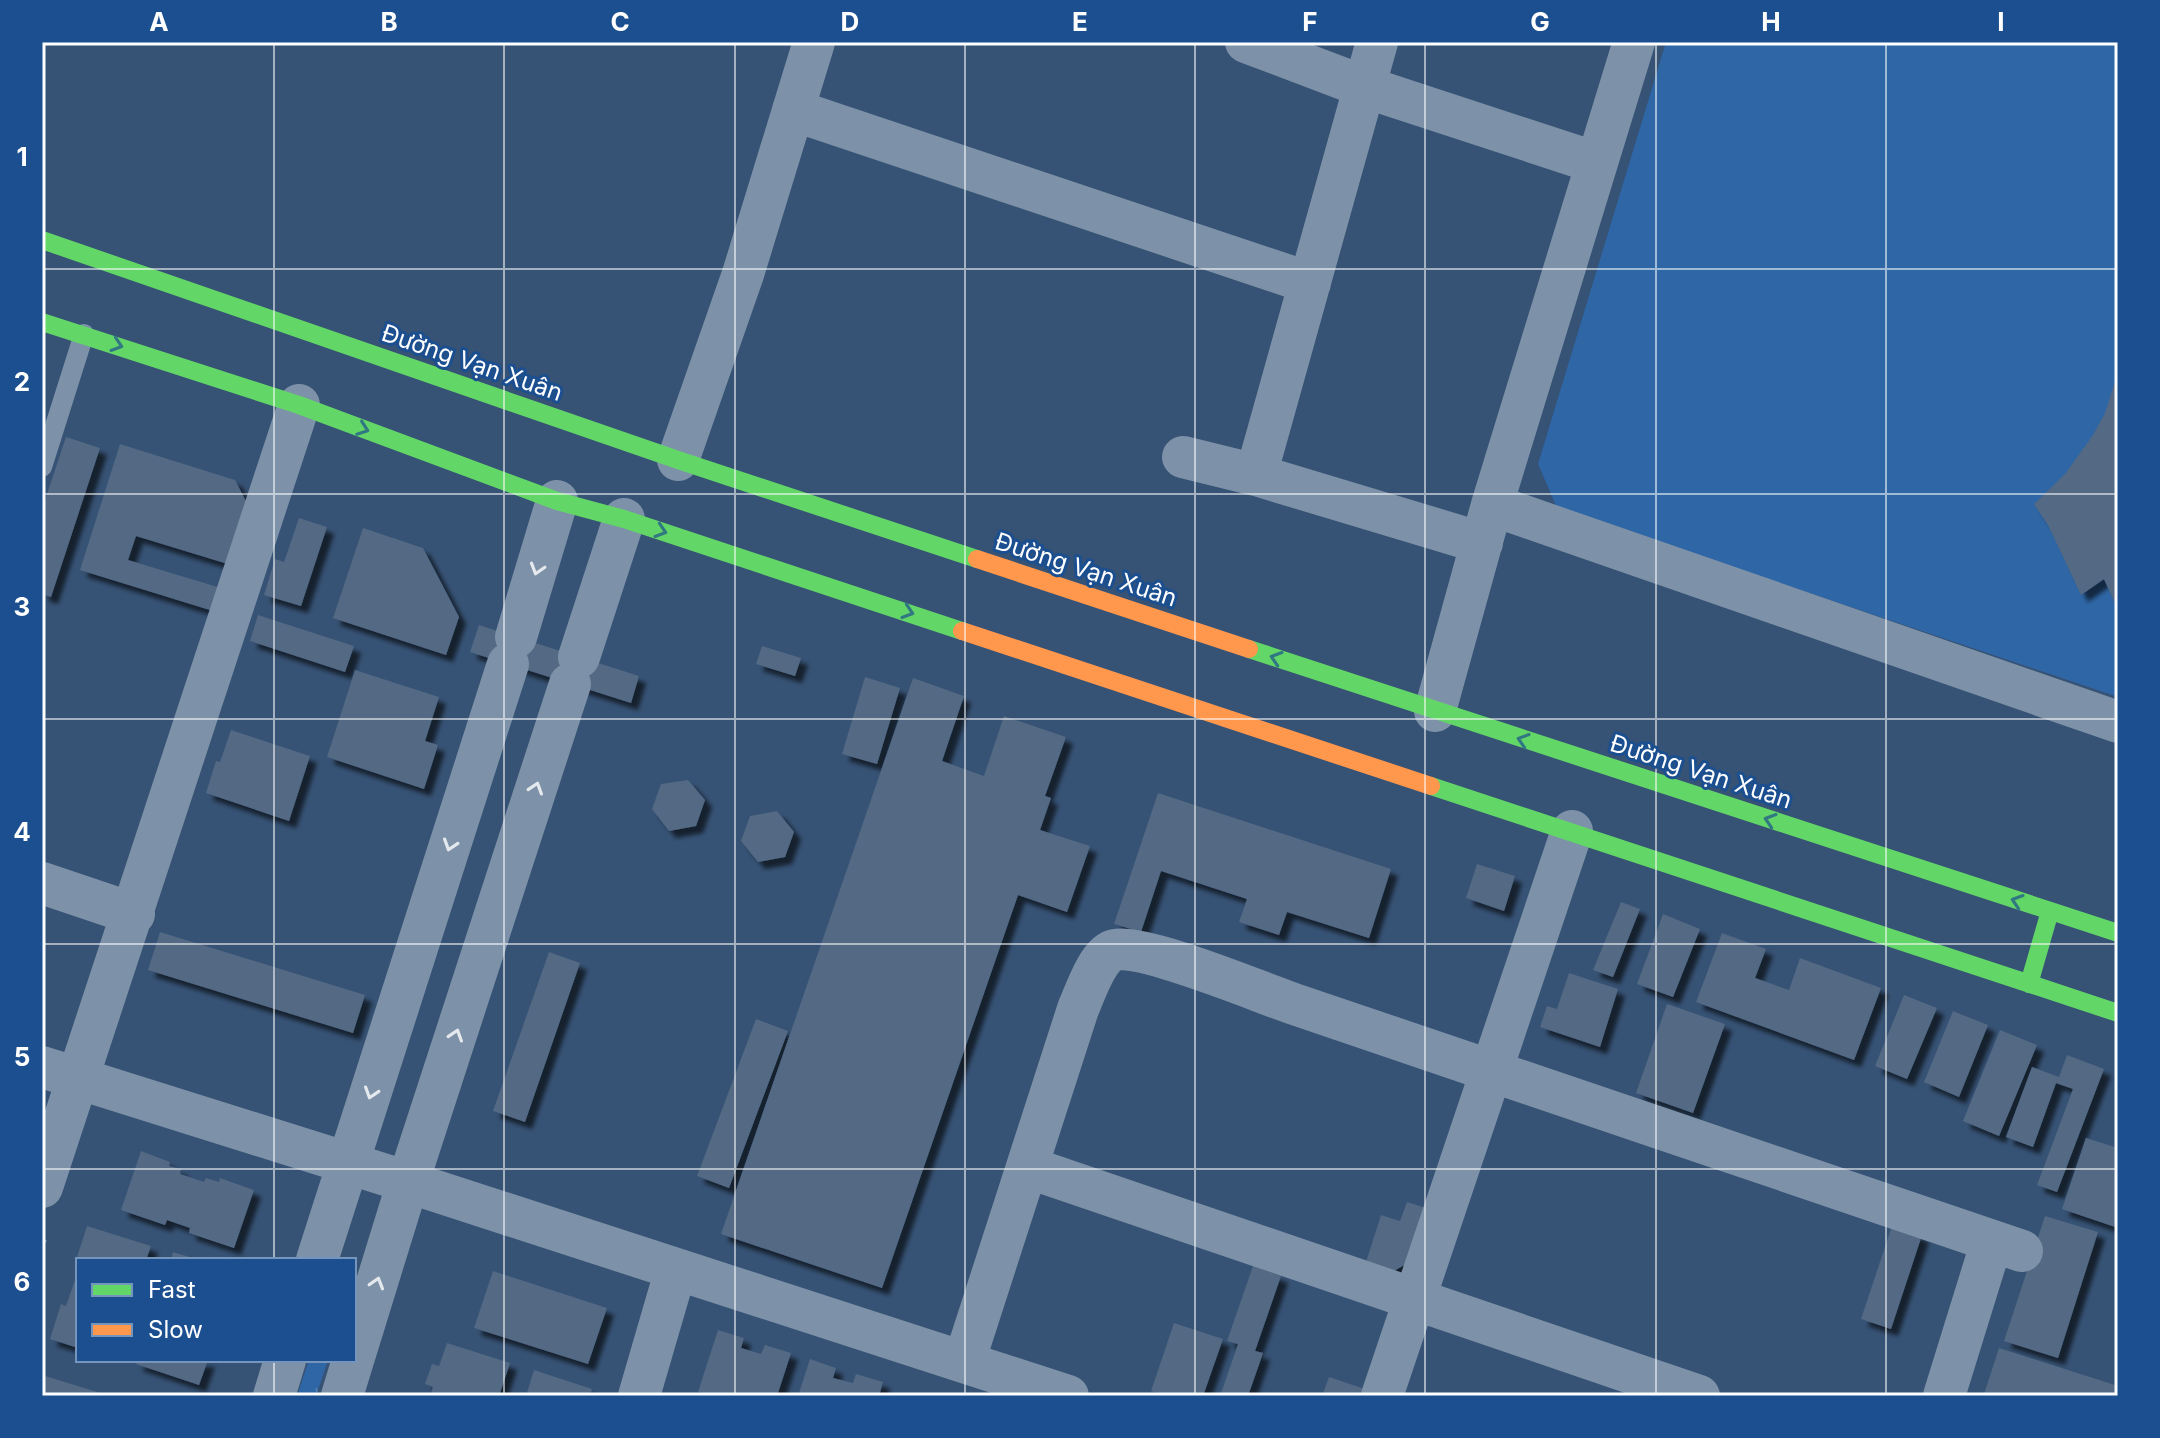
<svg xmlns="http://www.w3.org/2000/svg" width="2160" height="1438" font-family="Inter,sans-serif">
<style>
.grass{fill:url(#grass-tufts)}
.garden{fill:#2f66a5}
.building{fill:#526984;filter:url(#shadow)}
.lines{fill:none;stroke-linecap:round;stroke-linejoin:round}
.path{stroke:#7d92a8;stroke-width:5;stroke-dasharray:4 6;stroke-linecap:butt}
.lane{stroke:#7d92a8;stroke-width:20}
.street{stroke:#7d92a8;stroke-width:42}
.fast{stroke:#63d668;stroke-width:18}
.slow{stroke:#ff974d;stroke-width:18}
.oneway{stroke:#317883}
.oneway2{stroke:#e5e9ee}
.grid{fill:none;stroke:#fff;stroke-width:2;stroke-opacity:0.55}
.labels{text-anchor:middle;stroke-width:6;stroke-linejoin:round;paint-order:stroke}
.street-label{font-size:24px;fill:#fff;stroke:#1b4f8f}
.neatline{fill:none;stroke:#fff;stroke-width:3}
.grid-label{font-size:26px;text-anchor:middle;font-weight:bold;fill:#fff}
</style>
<defs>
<pattern id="grass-tufts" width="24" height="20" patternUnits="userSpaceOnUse" patternTransform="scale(2)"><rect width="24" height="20" fill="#2f66a5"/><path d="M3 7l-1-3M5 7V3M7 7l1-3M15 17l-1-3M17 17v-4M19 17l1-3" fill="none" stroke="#4e7db2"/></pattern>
<filter id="shadow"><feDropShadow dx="7" dy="7" stdDeviation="2" flood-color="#0009"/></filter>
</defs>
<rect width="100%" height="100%" fill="#365274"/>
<path class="grass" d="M309,1360H328L316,1396H297Z"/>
<path class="garden" d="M1666,42H2118V697L1557,508L1538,464Z"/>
<path class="building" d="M2118,372V610L2104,579L2081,595L2048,525L2034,504L2065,474L2093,435L2105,413Z
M66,437L100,448L51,597L42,594V509Z
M120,444L235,480L249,507L231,565L136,536L128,560L221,588L213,611L80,570Z
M299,518L327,527L301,606L264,595L275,559L284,562Z
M363,528L423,548L459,617L446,655L333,618Z
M258,615L354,646L345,672L250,641Z
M479,625L639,676L631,703L470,652Z
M762,646L801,658L795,676L756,664Z
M355,670L439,697L425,741L438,745L424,789L327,757Z
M865,677L900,688L877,764L842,754Z
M913,678L964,696L942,761L984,776L1004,716L1066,737L1045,796L1051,798L1040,830L1090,846L1067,912L1018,895L882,1288L721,1234Z
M231,730L310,756L289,821L206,793L216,761L220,762Z
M688,780L705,800L696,826L669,831L652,809L661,784Z
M1158,793L1391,869L1369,938L1287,912L1279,935L1239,922L1247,899L1161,871L1141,932L1114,924Z
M777,811L794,832L785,857L758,862L741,841L750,816Z
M1477,864L1515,876L1504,911L1466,898Z
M1621,902L1640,909L1613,977L1593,970Z
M1663,914L1700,929L1673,997L1637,984Z
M160,932L365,995L353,1033L148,970Z
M1722,933L1766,949L1755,978L1789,990L1800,958L1881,988L1854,1060L1696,1002Z
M549,952L580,963L525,1122L493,1111Z
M1569,973L1618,989L1600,1047L1540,1027L1547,1006L1557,1009Z
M1904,995L1937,1008L1907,1079L1875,1066Z
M1667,1004L1725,1024L1693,1113L1636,1093Z
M1953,1011L1988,1025L1959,1097L1924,1082Z
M756,1019L788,1031L729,1188L697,1176Z
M2000,1030L2037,1045L1999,1136L1963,1121Z
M2067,1055L2104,1069L2057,1192L2037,1185L2073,1089L2056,1083L2033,1147L2006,1137L2032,1067L2059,1077Z
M2086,1138L2118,1148V1228L2062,1209Z
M141,1151L170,1162L169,1166L181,1169L180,1174L204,1182L206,1178L219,1182L220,1178L254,1190L234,1248L189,1233L190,1228L167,1220L165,1225L121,1210Z
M1407,1202L1429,1209L1413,1260L1394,1271L1366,1262L1381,1215L1400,1221Z
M2045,1216L2098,1232L2058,1358L2004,1341Z
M87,1226L151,1246L146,1260H76Z
M1892,1226L1922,1235L1891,1329L1861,1319Z
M173,1252L196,1259V1260H171Z
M1253,1266L1281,1276L1255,1351L1263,1353L1248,1396H1220L1238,1344L1227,1341Z
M78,1271V1348L50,1339L61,1304L66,1306Z
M493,1271L607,1308L588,1364L474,1328Z
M1174,1323L1223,1339L1203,1396H1165L1151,1391Z
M718,1330L744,1338L741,1348L761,1354L765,1345L791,1353L777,1396H710L698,1392Z
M447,1343L510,1363L499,1396H430L433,1387L425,1384L432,1364L439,1366Z
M1999,1348L2118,1386V1396H1991L1984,1394Z
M810,1359L836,1368L833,1378L853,1383L856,1374L883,1382L879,1396H798Z
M137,1360H208L199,1385L136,1364Z
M534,1370L592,1389L590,1396H526Z
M42,1375L107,1395V1396H42Z
M1329,1377L1365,1389L1363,1396H1322Z"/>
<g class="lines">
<path class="path" d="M42,1241L51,1245"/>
<path class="lane" d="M42,467L84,334"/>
<path class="street" d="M1246,42L1365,87L1597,163
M793,110L1310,283
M1183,457L1256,475L1482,543
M678,460L743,274L814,42
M1256,475L1377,42
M1492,505L2118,722
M516,637L557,501
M579,657L624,519
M1435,711L1492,505L1634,42
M42,883L134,914
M42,1067L408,1182L1068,1396
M1027,1167L1699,1396
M42,1187L299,405
M317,1260L508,664
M354,1357L408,1182L570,684
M964,1362L1078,1009C1085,993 1098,953 1115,950C1145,944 1259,992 1294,1004C1537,1085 1779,1170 2022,1251
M274,1396L285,1360
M342,1396L353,1360
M639,1396L676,1269
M1382,1396L1572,831
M1944,1396L1992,1241"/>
<path class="fast" d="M42,240L678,460L977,559
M42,322L299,405L557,501L624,519L962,631
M1249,649L2118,933
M1431,786L2118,1013
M2029,984L2050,911"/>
<path class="slow" d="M977,559L1249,649
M962,631L1431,786"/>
</g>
<defs><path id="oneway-chevron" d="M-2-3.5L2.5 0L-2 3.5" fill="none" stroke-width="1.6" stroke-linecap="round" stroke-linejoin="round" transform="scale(2)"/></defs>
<g class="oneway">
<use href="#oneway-chevron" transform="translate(117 345) rotate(18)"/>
<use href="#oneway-chevron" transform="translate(363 429) rotate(20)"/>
<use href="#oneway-chevron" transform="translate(661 531) rotate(18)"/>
<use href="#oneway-chevron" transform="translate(908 612) rotate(18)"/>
<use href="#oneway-chevron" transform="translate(1276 658) rotate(-162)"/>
<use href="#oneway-chevron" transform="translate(1523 740) rotate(-162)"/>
<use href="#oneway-chevron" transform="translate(1770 820) rotate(-162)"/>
<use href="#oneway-chevron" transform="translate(2017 901) rotate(-162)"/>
</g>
<g class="oneway2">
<use href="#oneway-chevron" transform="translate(537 569) rotate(107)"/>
<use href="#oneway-chevron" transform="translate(536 788) rotate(-72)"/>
<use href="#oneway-chevron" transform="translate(450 845) rotate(108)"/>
<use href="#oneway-chevron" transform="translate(456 1035) rotate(-72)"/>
<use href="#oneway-chevron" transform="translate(371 1093) rotate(108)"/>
<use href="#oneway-chevron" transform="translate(377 1283) rotate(-73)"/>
</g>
<path class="grid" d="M274,42V1260M504,42V1396M735,42V1396M965,42V1396M1195,42V1396M1425,42V1396M1656,42V1396M1886,42V1396M42,269H2118M42,494H2118M42,719H2118M42,944H2118M42,1169H2118M274,1360V1396"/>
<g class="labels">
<g class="street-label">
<text transform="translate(472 363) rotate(19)" y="8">Đường Vạn Xuân</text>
<text transform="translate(1086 570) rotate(18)" y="8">Đường Vạn Xuân</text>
<text transform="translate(1701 772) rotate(18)" y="8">Đường Vạn Xuân</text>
</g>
</g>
<rect width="2160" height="1438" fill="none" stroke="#1b4f8f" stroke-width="88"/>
<rect x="76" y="1258" width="280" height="104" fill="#1b4f8f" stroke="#7695bc" stroke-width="2"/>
<rect x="92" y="1284" width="40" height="12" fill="#63d668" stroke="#7695bc" stroke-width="2"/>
<text x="148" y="1298" font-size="24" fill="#ffffff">Fast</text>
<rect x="92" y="1324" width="40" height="12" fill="#ff974d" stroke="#7695bc" stroke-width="2"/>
<text x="148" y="1338" font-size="24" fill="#ffffff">Slow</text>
<rect x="44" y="44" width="2072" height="1350" class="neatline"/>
<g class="grid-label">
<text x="159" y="31">A</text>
<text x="389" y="31">B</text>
<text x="620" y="31">C</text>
<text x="850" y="31">D</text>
<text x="1080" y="31">E</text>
<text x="1310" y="31">F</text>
<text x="1540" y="31">G</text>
<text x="1771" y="31">H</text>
<text x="2001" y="31">I</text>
<text x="22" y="166">1</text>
<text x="22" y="391">2</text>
<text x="22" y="616">3</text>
<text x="22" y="841">4</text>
<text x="22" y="1066">5</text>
<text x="22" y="1291">6</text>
</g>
</svg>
